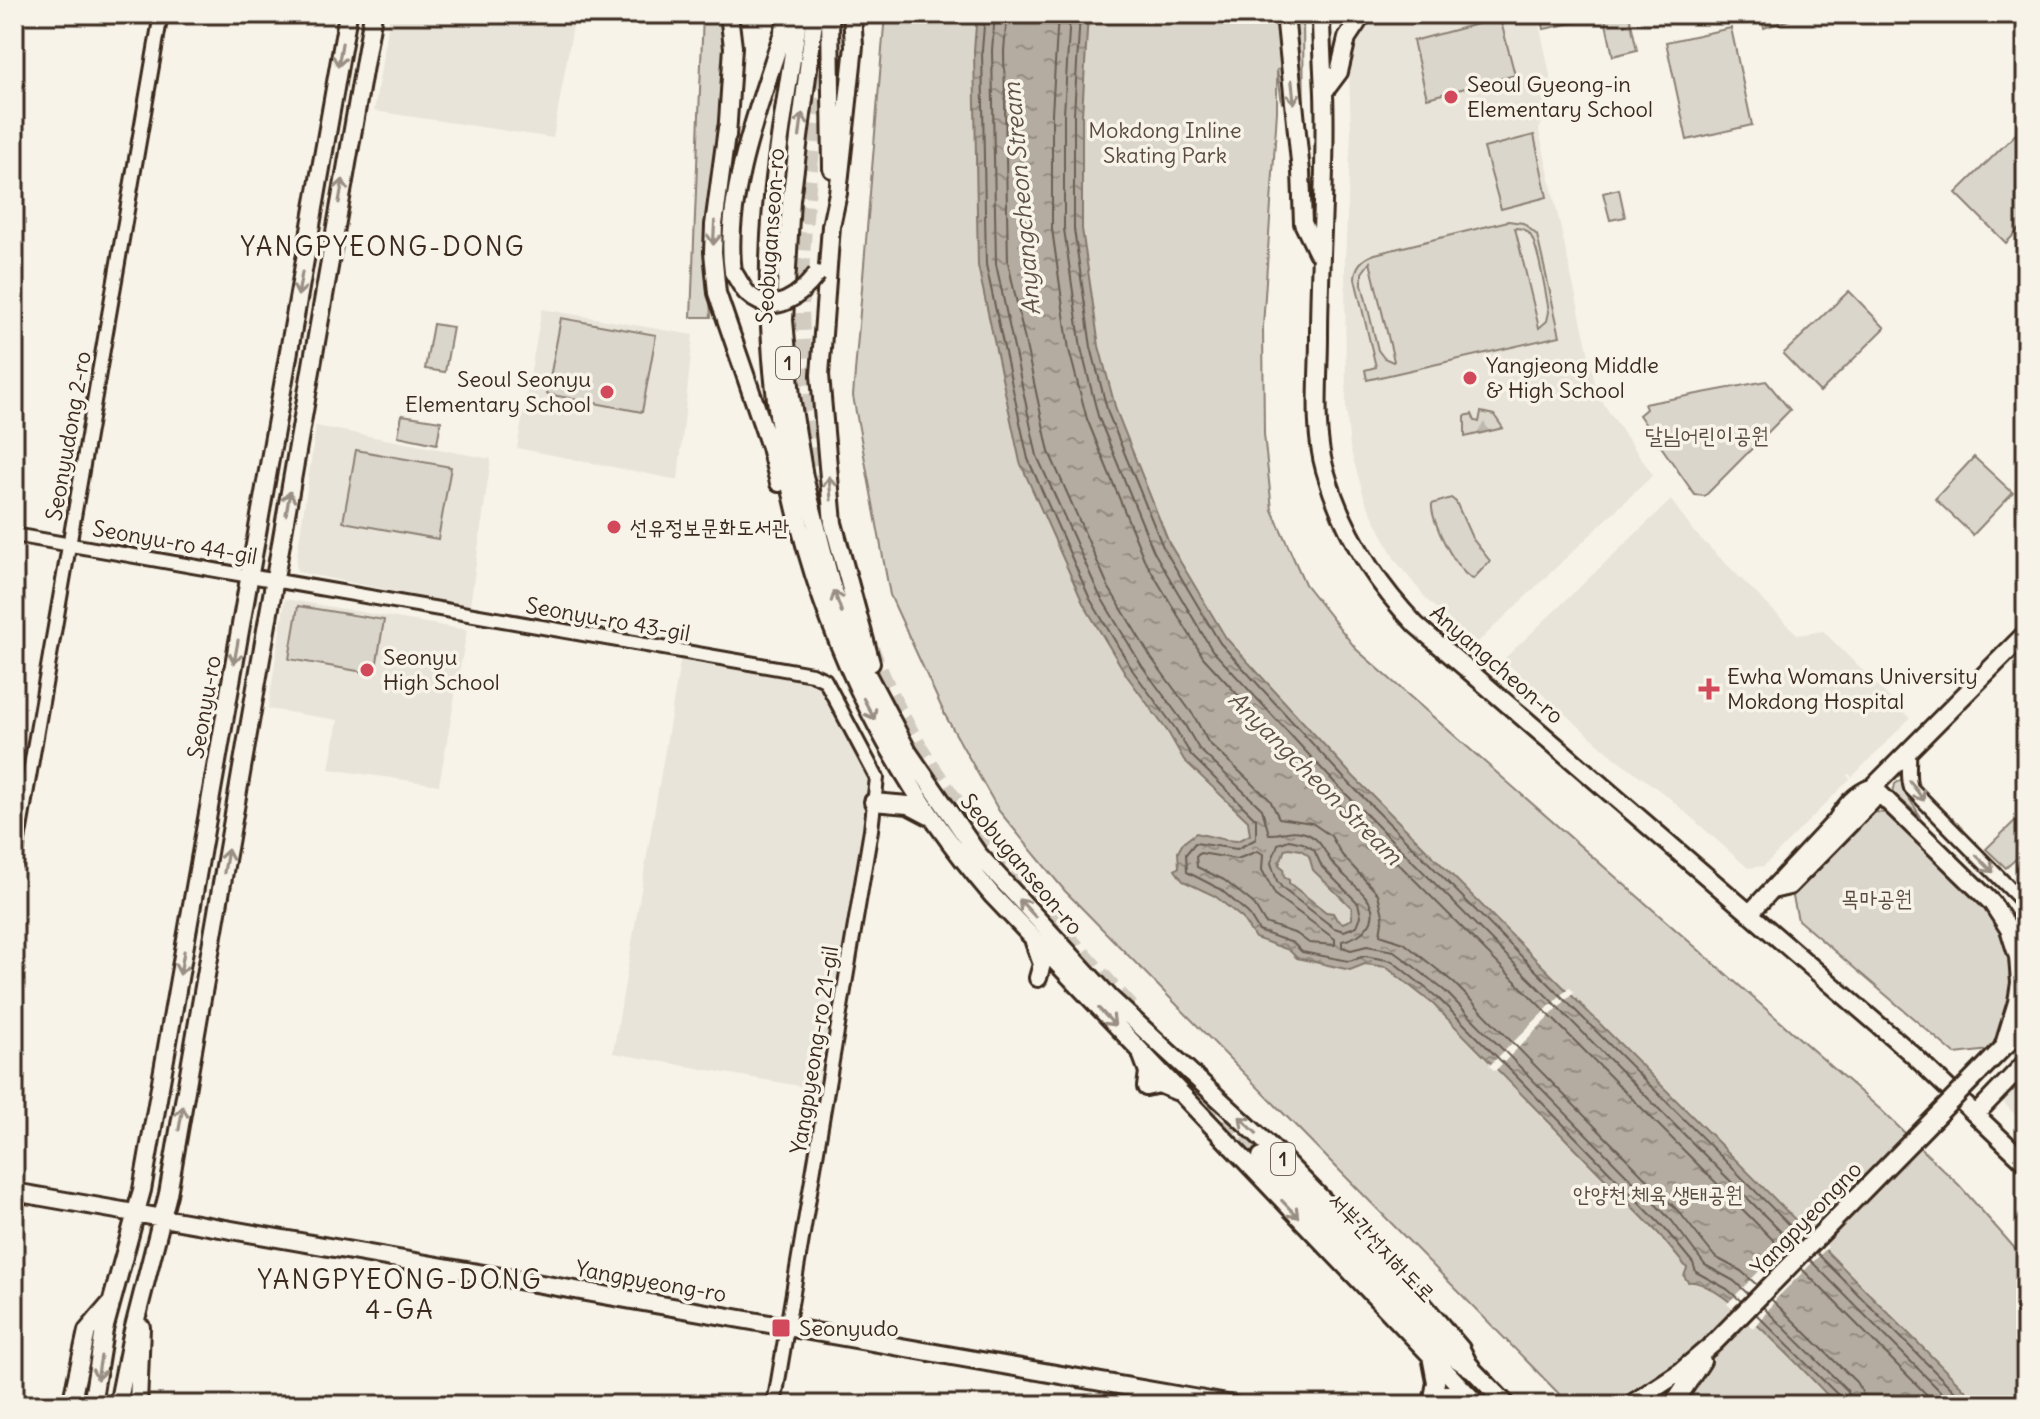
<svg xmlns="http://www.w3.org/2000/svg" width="2040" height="1419" font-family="Delius,'Poor Story',sans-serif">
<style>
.built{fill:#e9e4d9}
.green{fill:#dbd6cb;stroke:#8b8074;stroke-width:2;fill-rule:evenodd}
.forest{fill:url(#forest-firs);stroke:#8b8074;stroke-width:2}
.water{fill:url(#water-ripples);stroke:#84786c;stroke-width:2;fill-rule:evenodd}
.pier{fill:#f7f3e8}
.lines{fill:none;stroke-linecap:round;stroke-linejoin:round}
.shore{stroke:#6b5e52;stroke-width:2}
.highway-tunnel{stroke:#d1cbc0;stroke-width:18;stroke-dasharray:18 9;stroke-linecap:butt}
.minor-casing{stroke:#3b2a1e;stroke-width:18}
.major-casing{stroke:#3b2a1e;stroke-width:22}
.highway-casing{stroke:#3b2a1e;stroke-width:24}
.minor{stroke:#f7f3e8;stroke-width:12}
.major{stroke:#f7f3e8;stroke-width:16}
.highway{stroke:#f7f3e8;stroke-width:18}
.major-bridge-casing{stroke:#3b2a1e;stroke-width:22;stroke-linecap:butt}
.major-bridge{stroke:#f7f3e8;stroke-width:16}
.oneway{stroke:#998e83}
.poi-dot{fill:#d1495b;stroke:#f7f3e8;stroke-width:3}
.labels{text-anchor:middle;stroke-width:7;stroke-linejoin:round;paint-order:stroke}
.shield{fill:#f7f3e8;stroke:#73665b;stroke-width:2}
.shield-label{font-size:20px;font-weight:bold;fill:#3b2a1e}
.poi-label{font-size:22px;fill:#3b2a1e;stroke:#f7f3e8;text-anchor:start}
.park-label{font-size:22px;fill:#5b4c41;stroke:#f7f3e8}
.street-label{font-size:22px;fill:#3b2a1e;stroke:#f7f3e8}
.water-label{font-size:24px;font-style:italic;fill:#5f5145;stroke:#f7f3e8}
.quarter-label{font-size:26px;letter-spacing:2px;fill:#3b2a1e;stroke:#f7f3e8}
</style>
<defs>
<pattern id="forest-firs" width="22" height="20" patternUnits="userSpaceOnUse" patternTransform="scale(2)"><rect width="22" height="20" fill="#dbd6cb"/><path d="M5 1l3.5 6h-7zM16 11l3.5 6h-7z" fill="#bdb8ae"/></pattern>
<pattern id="water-ripples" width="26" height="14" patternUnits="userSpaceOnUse" patternTransform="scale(2)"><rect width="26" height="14" fill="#b4aca0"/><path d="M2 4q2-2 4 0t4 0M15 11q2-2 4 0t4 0" fill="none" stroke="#948c82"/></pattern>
</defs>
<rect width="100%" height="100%" fill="#f7f3e8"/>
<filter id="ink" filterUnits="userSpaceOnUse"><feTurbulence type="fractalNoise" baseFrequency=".0125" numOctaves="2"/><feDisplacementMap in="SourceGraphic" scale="16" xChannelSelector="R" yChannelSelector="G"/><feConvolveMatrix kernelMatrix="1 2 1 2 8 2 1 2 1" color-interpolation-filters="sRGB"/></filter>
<g filter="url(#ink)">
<path class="built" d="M390,14H575L553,138L374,111Z
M1378,14H1537L1554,93L1539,130L1598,396L1653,475L1476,644L1429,602L1395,560L1365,500L1350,448L1346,408L1345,261L1351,133L1349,71L1356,40L1367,24Z
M542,309L693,335L678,480L517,448Z
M316,426L491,459L470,606L297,572L296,563Z
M1671,500L1693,531L1798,635L1823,631L1910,718L1852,777L1849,774L1847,775L1850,779L1764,866L1748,868L1667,796L1614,757L1503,660Z
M285,599L467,630L439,785L329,769L338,720L268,709Z
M682,651L818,675L877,778L827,1091L613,1053Z
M2026,1057V1126L2001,1100Z"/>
<path class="green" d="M703,14H721L724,63L720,162L708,267L711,317H691Z
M885,14H1277L1286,102L1282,103L1277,69V111L1263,327L1264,434L1272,510L1305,584L1357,650L1881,1110L1959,1185L2026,1261V1405H1570L1065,891L999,811L945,715L890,595L853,396Z
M1292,14H1303L1304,139Z
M1541,14H1591L1592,19L1544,29Z
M1604,14H1629L1637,50L1613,56Z
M1760,14H1800L1801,16L1764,28Z
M1500,18L1515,75L1427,98L1413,41Z
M1731,28L1752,125L1687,140L1666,42Z
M2026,124V222L2006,243L1956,193Z
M1534,135L1547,197L1501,209L1484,148Z
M1619,189L1625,217L1610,220L1603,193Z
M1508,221L1523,223L1537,235L1560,336L1367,380L1365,370L1376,367L1355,279C1355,266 1363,258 1375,254ZM1515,228C1521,228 1527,229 1531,236C1539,250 1546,294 1549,312L1547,321L1539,328ZM1370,262L1394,361L1393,362L1384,358L1378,350L1362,284V273Z
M1849,291L1885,328L1820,392L1783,354Z
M561,318L656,335L642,412L547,394Z
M433,324L453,327L445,372L425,369Z
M1766,381L1790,410L1705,496L1695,495L1639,415L1646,409L1644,404Z
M402,415L441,421L437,444L398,436Z
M356,450L451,467L438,539L343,522Z
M1974,457L2013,493L1973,535L1935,499Z
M1451,498L1456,502L1472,538L1490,561L1473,579C1457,573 1430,520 1432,504Z
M298,606L384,620L375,674L289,659Z
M1902,779L1903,789L1921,817L1893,793L1895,784Z
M2026,810V850L2006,868L1986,849Z
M1874,812L1885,813C1905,831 1924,850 1944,868C1985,906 2019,937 2011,999C2009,1017 1997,1034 1990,1050L1955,1054L1798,920L1793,897L1797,882L1863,815Z"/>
<path class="forest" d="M1481,412L1494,415L1503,428L1465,437V416L1472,414L1475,421L1479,422Z"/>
<path class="water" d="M977,14H1088L1082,115V229L1099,346L1116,410L1169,543L1226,638L1348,771L1980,1405H1837C1812,1380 1720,1277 1688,1282L1684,1276L1687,1268L1659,1234L1433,1004L1386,967L1365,964L1350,970L1297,958L1289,950L1255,938L1242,918L1215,896L1183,881L1175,870L1179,867L1178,852L1183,843L1196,833L1226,840L1237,841L1250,835L1248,821L1184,760L1168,732L1127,676L1083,603L1020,462L978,266L974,50ZM1289,848L1301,850L1309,856L1313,870L1352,908V919L1343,923L1337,920L1333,913L1326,912L1289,883V880L1284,877L1283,868L1279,865L1285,849Z"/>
<path class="pier" d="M1569,987L1574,992L1495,1071L1489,1066Z
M1805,1224L1828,1247L1777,1298L1754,1329L1727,1304Z"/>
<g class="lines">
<path class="shore" d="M985,14L982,50L986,265L1028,459L1090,599L1133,671L1175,728L1191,755L1256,819V839L1237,849L1195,843L1186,854L1187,872L1220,889L1248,913L1259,931L1293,943L1302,952L1349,961L1365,956L1392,961L1438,998L1517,1077L1665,1229L1693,1263L1696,1272L1727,1289L1741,1301
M995,14L992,50L996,264L1037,456L1099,594L1142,666L1183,722L1199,749L1262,809L1269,834C1281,835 1291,828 1305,833C1322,839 1324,853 1334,865C1344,876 1356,885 1365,896C1384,918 1363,937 1342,941V947L1351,950L1367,946L1394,951L1445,991L1672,1221L1705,1265L1734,1281L1748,1294
M1007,14L1004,51L1008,262L1049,452L1109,588L1152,659L1194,716L1208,742L1270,800L1279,818L1312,823L1331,836L1342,855L1378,894L1383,915L1380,935L1404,943L1453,982L1680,1213L1715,1257L1741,1271L1757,1285
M1058,14L1052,114V229L1069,350L1087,419L1144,559L1203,657L1326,791L1787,1254
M1070,14L1064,114V229L1081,348L1098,416L1154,552L1212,650L1335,783L1795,1246
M1080,14L1074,114V229L1091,347L1108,413L1163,547L1220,643L1343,777L1802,1238
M1289,840L1303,843L1314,850L1322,867L1358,903L1361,916L1357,926L1344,931L1334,928L1283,889L1277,881L1271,863L1278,844Z
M1258,851L1263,854L1262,870L1276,896L1335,939V945L1309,943L1297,934L1265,923L1253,903L1224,880L1197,867L1196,857L1200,853L1237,859Z
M1817,1253L1968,1405
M1810,1260L1954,1405
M1801,1268L1937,1405
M1771,1299L1856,1382L1862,1392L1864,1405
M1763,1307L1847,1390L1852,1405
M1756,1314L1839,1396L1842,1405"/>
<path class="highway-tunnel" d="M776,289L780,227L806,17
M827,518C811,441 799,363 800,284C801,239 806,195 811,150C815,108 819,66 828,24
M869,645C922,789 1033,898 1133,1011
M1208,1097L1262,1157"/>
<g class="minor-casing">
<path id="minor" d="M14,535L812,674L825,680L877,778L871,830L774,1405
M1909,752C1910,765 1907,776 1911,788L2026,905
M14,864L161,14"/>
</g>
<g class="major-casing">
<path id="major" d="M799,14C787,95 771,178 769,260C765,495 840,718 993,896L1478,1405
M815,14L791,200L784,320L791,397L804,477L831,583L859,659L908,752L978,854L1109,997L1272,1148L1409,1288L1461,1349L1470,1367L1507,1405
M830,14L832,169
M852,14L854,46L838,193L831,226L820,375L833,523L871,663
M1285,14L1301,172L1303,223L1317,252
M1321,14C1321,40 1323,67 1324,93C1327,174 1319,255 1319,336C1319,379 1313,429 1325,470C1342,530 1373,580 1416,625L1912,1054L2026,1163
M1324,92L1339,72L1347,38L1363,14
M727,128L714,225L713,252L717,293L770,447L779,483
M727,136L733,47L729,14
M733,272C722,195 766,88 789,14
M1873,787L1992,903L2009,929L2018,957L2020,983L2017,1002L2003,1048
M873,802L908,805L929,816
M1772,890L1789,886L1872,801L1873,787
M1749,914L1836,821C1846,805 1855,794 1873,787L2026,633
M1034,942L1042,964L1038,978
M2004,1047L2026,1027
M1142,1056L1148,1072L1146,1087L1159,1084L1176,1091
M1977,1113L2026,1062
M14,1192L1233,1405
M1431,1356L1436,1382L1433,1398L1456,1391L1468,1396
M71,1405L87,1331L109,1305
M92,1405L104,1330L142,1190L348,14
M118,1405L132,1335L168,1194L373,14
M138,1405L141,1327
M1630,1405L1680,1372L1714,1343
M1673,1405L1702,1361"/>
</g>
<g class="highway-casing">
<path id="highway" d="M1262,1157L1452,1355L1470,1367"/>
</g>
<use href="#minor" class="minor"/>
<use href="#major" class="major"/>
<use href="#highway" class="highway"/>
<g class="major-bridge-casing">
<path id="major-bridge" d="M733,272C738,279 742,288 747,293C774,318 800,296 817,274
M1714,1343L2003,1048"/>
</g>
<use href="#major-bridge" class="major-bridge"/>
</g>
<defs><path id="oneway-shaft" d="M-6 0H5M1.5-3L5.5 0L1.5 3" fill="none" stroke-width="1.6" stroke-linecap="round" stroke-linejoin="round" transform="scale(2)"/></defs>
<g class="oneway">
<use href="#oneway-shaft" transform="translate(340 55) rotate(100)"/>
<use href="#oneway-shaft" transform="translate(1293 92) rotate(84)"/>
<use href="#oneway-shaft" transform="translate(801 125) rotate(-83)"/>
<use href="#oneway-shaft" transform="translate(341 191) rotate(-80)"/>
<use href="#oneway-shaft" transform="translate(714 233) rotate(93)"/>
<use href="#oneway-shaft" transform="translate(300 284) rotate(100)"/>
<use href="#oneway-shaft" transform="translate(830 488) rotate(-95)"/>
<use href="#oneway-shaft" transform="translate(288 503) rotate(-80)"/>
<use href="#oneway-shaft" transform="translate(838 602) rotate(-109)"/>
<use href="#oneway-shaft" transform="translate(236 652) rotate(100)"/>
<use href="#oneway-shaft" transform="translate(869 709) rotate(62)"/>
<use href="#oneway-shaft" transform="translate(1917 791) rotate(54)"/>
<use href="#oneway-shaft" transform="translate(226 861) rotate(-80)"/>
<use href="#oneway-shaft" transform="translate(1985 864) rotate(45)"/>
<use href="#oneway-shaft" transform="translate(1027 908) rotate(-133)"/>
<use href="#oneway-shaft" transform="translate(182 963) rotate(100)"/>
<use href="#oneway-shaft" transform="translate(1107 1017) rotate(46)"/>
<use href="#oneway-shaft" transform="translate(181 1118) rotate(-80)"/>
<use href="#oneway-shaft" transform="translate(1248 1125) rotate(-136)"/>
<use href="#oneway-shaft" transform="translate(1290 1209) rotate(46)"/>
<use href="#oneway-shaft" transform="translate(99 1368) rotate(99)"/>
</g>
</g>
<g class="poi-dot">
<circle cx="1451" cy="97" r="8"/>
<circle cx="1470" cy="378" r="8"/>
<circle cx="607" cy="392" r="8"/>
<circle cx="614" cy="527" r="8"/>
<circle cx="367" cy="670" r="8"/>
<path d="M1705 677h8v8h8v8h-8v8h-8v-8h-8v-8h8z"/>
<rect x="771" y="1318" width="20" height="20" rx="4"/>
</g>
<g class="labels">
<g class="shield">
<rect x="776" y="347" width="24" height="32" rx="6"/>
<rect x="1271" y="1143" width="24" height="32" rx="6"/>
</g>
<g class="shield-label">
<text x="788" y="370">1</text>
<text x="1283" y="1166">1</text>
</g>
<g class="poi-label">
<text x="1467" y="92">Seoul Gyeong-in<tspan x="1467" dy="25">Elementary School</tspan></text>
<text x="1486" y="373">Yangjeong Middle<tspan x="1486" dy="25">&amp; High School</tspan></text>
<text x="591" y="387" text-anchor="end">Seoul Seonyu<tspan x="591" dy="25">Elementary School</tspan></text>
<text x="630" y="535">선유정보문화도서관</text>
<text x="383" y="665">Seonyu<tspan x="383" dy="25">High School</tspan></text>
<text x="1727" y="684">Ewha Womans University<tspan x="1727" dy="25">Mokdong Hospital</tspan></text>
<text x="799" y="1336">Seonyudo</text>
</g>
<g class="park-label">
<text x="1165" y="138">Mokdong Inline<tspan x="1165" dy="25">Skating Park</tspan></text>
<text x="1707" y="443">달님어린이공원</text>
<text x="1877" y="906">목마공원</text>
<text x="1658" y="1202">안양천 체육 생태공원</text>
</g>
<g class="street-label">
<text transform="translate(770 236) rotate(-86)" y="8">Seobuganseon-ro</text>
<text transform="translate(68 436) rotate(-80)" y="8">Seonyudong 2-ro</text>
<text transform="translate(175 542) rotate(10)" y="8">Seonyu-ro 44-gil</text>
<text transform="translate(608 619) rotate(10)" y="8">Seonyu-ro 43-gil</text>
<text transform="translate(1497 664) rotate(41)" y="8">Anyangcheon-ro</text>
<text transform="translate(204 707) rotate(-80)" y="8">Seonyu-ro</text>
<text transform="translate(1022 864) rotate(50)" y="8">Seobuganseon-ro</text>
<text transform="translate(814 1050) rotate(-81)" y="8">Yangpyeong-ro 21-gil</text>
<text transform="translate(1806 1218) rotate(-46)" y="8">Yangpyeongno</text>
<text transform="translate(1382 1247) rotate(46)" y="8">서부간선지하도로</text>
<text transform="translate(651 1281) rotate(10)" y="8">Yangpyeong-ro</text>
</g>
<g class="water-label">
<text transform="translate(1022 199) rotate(-95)" y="8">Anyangcheon Stream</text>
<text transform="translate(1315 778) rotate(45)" y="8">Anyangcheon Stream</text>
</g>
<g class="quarter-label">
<text x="383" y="256">YANGPYEONG-DONG</text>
<text x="400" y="1289">YANGPYEONG-DONG<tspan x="400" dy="30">4-GA</tspan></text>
</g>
</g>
<rect width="2040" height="1419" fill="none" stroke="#f7f3e8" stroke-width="48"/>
<rect x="24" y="24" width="1992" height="1371" fill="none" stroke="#3b2a1e" stroke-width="3" filter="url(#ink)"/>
</svg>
